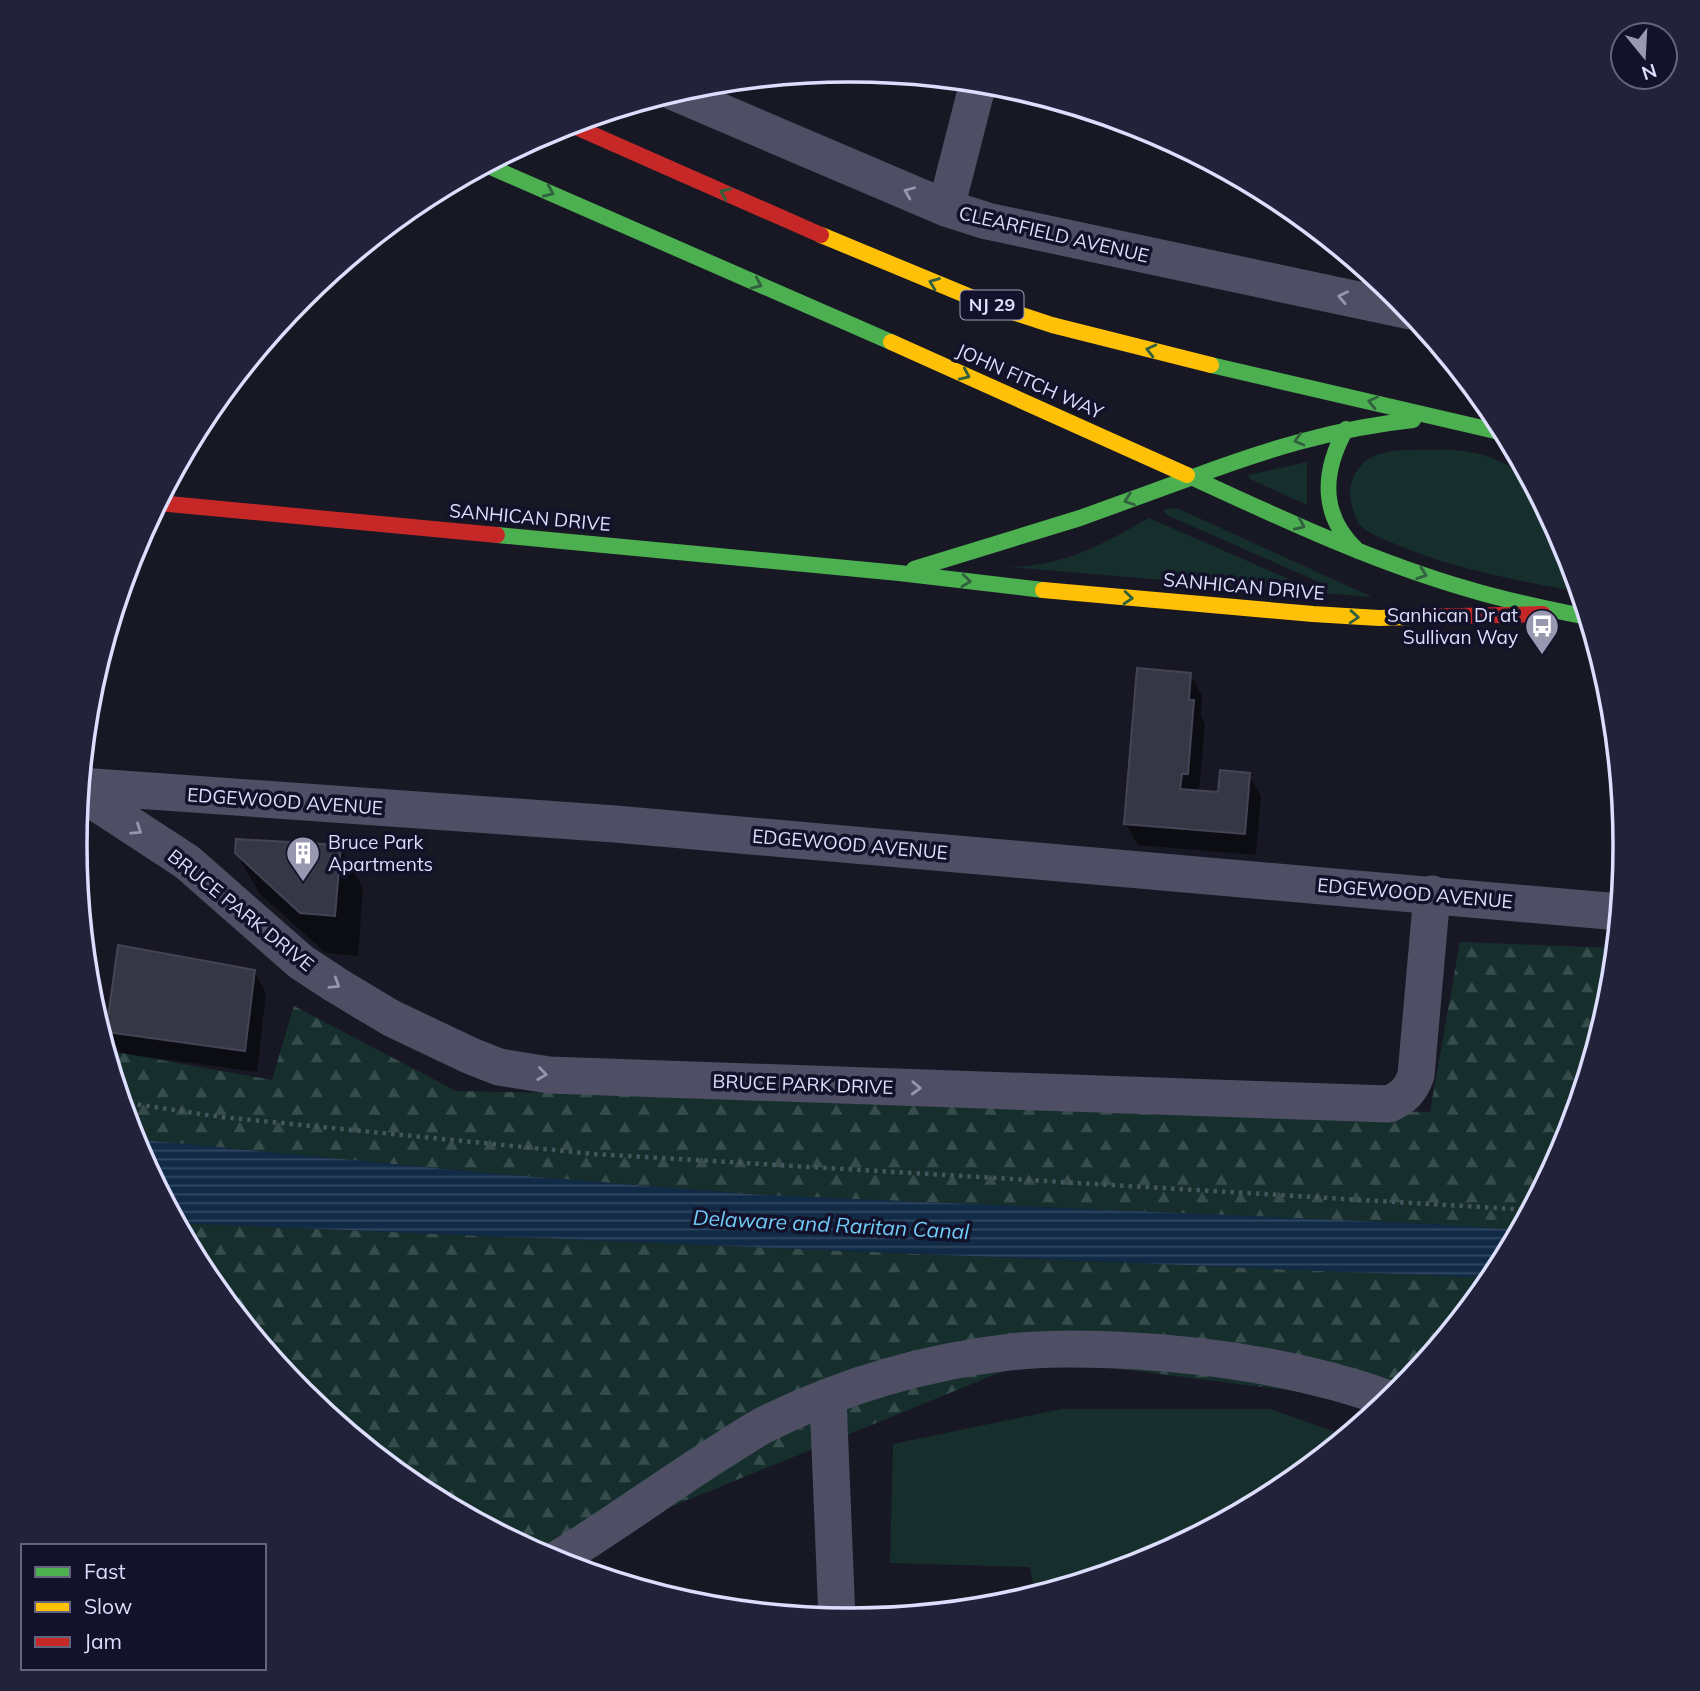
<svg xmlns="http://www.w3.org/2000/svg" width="1700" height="1691" font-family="Mulish,sans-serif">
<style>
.green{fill:#162f2d}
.forest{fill:url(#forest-firs)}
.water{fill:url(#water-rules)}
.shadow{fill:#0007}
.building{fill:#363745;stroke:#454356;stroke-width:2}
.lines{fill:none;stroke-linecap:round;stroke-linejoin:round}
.path{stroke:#46545f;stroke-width:4.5;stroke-dasharray:3.5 5;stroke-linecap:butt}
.street{stroke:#4e4f64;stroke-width:37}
.fast{stroke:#4caf50;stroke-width:16}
.slow{stroke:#ffc107;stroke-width:16}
.jam{stroke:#c62828;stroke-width:16}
.oneway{stroke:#30603d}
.oneway2{stroke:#9696b0}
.labels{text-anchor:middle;stroke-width:7;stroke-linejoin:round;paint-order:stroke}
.shield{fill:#13122a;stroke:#a0a1be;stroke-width:2}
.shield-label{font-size:18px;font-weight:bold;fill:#dddefd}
.street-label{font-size:19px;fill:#dddefd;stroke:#13122a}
.poi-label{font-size:19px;fill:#dddefd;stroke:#13122a;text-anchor:end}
.water-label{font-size:21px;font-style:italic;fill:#71cbf7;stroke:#13122a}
.rim{fill:none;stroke:#dddefd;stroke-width:3.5}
</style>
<defs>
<pattern id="forest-firs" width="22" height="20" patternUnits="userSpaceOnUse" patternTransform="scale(1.75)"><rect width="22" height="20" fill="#162f2d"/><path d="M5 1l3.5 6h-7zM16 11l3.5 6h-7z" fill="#374d4c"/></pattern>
<pattern id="water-rules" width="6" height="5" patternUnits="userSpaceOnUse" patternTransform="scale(1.75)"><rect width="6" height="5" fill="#112b47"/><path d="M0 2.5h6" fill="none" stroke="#334962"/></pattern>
</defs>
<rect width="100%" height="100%" fill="#181824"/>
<path class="green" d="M1400,450C1423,451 1448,448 1470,452C1489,455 1509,464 1524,476C1547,496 1570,562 1579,592C1515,580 1453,569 1393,543C1383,539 1367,533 1360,525C1353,515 1348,495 1351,484C1359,458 1377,453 1400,450Z
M1307,462V505L1250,479L1248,475Z
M1169,508L1179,509L1372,597L1324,593L1319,582L1169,516L1163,511Z
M1149,518L1309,588L1304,592L1009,567C1068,565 1099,546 1149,518Z
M1062,1409H1270L1347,1436L1281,1491L1146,1562L1035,1596L1030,1567L890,1563L893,1444Z"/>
<path class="forest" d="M1460,942L1615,948L1611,997L1566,1143L1520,1230L1431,1224L761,1195L498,1174L132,1139L105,1050L272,1080L294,1006L456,1091L1430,1112Z
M177,1223L1494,1278L1398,1394L1388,1403L1035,1358L546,1558L419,1490L301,1394L205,1276Z"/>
<path class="water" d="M132,1139L498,1174L761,1195L1431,1224L1520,1230L1494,1278L177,1223Z"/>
<path class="shadow" d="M1190,674L1202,696L1201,716L1205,724L1199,792L1220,794L1249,775L1261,796L1256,855L1138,845L1125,823Z
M340,847L363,888L358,956L326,953L260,894L236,853Z
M254,971L266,993L257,1072L120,1053L108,1032Z"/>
<path class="building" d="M1137,668L1191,673L1189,700H1194L1188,774H1182L1180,789L1218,792L1220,770L1250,773L1245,834L1124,824Z
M236,839L341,845L335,916L300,913L235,853Z
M118,945L255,970L245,1051L106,1032Z"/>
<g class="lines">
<path class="path" d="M121,1102L221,1117L594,1154L1530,1210"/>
<path class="street" d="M674,92L946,208L987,221L1410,311
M946,208L978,83
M80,786L615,824L1619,912
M80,792L187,862L301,962L336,985L391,1018L471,1056L499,1067L549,1075L1389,1104C1403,1098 1411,1090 1416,1075L1432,894
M828,1398L837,1620
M553,1562C609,1528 662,1489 717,1454C732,1445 747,1434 762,1426C839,1387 925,1362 1010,1352C1045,1348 1081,1349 1116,1350C1209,1354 1303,1368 1392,1400"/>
<path class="fast" d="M486,165L891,342
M1211,365L1504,433
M1346,429C1322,472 1320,516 1358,551
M1187,475C1278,517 1371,561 1468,589C1507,601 1547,609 1587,617
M1193,477C1265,450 1336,428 1413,420
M497,535L899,573L1043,590
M914,569L1080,518L1193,477"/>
<path class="slow" d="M821,235L985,303L1052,325L1211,365
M891,342L1187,475
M1043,590L1313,614L1379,618L1413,617"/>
<path class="jam" d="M569,124L821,235
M158,503L497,535
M1413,617L1543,614"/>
</g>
<defs><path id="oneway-chevron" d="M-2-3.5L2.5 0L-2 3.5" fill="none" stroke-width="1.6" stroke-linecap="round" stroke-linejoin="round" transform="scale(1.75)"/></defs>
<g class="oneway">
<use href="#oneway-chevron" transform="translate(549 192) rotate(24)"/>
<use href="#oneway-chevron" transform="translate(725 193) rotate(-156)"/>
<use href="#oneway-chevron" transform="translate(934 283) rotate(-159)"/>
<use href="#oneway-chevron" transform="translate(757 284) rotate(24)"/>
<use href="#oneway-chevron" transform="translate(1151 350) rotate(-166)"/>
<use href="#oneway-chevron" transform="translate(965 375) rotate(24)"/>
<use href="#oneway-chevron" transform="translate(1373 402) rotate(-167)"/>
<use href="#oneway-chevron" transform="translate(1299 440) rotate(165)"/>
<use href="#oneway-chevron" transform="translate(1129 500) rotate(160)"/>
<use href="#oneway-chevron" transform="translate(1300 525) rotate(24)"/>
<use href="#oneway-chevron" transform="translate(1422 574) rotate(20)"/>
<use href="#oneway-chevron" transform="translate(966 581) rotate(7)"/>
<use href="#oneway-chevron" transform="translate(1128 598) rotate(5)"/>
<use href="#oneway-chevron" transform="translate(1354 617) rotate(4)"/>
</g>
<g class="oneway2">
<use href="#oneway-chevron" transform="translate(909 192) rotate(-157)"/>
<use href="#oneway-chevron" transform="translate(1343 297) rotate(-168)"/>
<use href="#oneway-chevron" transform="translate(137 830) rotate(34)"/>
<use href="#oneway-chevron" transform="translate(335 984) rotate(32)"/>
<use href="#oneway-chevron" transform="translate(542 1074) rotate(8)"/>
<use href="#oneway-chevron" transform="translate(916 1088) rotate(2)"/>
</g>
<defs>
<g id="bus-pin" transform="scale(1.75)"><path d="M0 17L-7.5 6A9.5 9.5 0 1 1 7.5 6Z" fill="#9899b1" stroke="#13122a"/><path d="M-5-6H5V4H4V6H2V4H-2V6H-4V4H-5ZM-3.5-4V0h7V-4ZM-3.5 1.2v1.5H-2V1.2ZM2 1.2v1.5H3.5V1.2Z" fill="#fff"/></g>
<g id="building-pin" transform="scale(1.75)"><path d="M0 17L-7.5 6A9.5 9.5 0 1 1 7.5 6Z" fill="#9899b1" stroke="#13122a"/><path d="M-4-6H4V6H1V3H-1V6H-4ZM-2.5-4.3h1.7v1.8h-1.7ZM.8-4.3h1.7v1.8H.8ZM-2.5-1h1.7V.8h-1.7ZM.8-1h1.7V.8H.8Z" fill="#fff"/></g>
</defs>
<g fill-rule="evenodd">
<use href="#bus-pin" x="1542" y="626"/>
<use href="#building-pin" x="303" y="853"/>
</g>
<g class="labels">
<rect class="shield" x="960.5" y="290.5" width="63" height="29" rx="5"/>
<g class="shield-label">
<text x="992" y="311">NJ 29</text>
</g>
<g class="street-label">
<text transform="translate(1054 234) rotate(13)" y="7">CLEARFIELD AVENUE</text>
<text transform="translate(1030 381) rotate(24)" y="7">JOHN FITCH WAY</text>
<text transform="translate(530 517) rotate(5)" y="7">SANHICAN DRIVE</text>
<text transform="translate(1244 586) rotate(5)" y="7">SANHICAN DRIVE</text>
<text transform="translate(285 801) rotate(4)" y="7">EDGEWOOD AVENUE</text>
<text transform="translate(850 844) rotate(5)" y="7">EDGEWOOD AVENUE</text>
<text transform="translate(1415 893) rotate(5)" y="7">EDGEWOOD AVENUE</text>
<text transform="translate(241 910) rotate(39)" y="7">BRUCE PARK DRIVE</text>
<text transform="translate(803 1084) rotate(2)" y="7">BRUCE PARK DRIVE</text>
</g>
<g class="poi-label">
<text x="1518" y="622">Sanhican Dr at<tspan x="1518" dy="22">Sullivan Way</tspan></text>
<text x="328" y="849" text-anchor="start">Bruce Park<tspan x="328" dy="22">Apartments</tspan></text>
</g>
<g class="water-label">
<text transform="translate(831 1225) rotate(3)" y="7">Delaware and Raritan Canal</text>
</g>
</g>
<path d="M0 0H1700V1691H0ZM87 845a763 763 0 1 1 1526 0a763 763 0 1 1-1526 0Z" fill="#23223b" fill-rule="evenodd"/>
<path class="rim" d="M87 845a763 763 0 1 1 1526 0a763 763 0 1 1-1526 0Z"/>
<rect x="21" y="1544" width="245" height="126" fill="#13122a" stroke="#64647e" stroke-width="2"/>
<rect x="35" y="1567" width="35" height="10" fill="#4caf50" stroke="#64647e" stroke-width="2"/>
<text x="84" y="1579" font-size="21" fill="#dddefd">Fast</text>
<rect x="35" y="1602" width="35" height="10" fill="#ffc107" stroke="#64647e" stroke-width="2"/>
<text x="84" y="1614" font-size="21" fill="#dddefd">Slow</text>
<rect x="35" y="1637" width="35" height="10" fill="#c62828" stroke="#64647e" stroke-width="2"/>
<text x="84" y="1649" font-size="21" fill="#dddefd">Jam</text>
<g transform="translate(1644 56) rotate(162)"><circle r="33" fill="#13122a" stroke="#64647e" stroke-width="2"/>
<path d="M0-5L12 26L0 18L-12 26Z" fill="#9899b1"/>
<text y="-10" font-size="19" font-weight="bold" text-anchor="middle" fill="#dddefd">N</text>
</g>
</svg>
